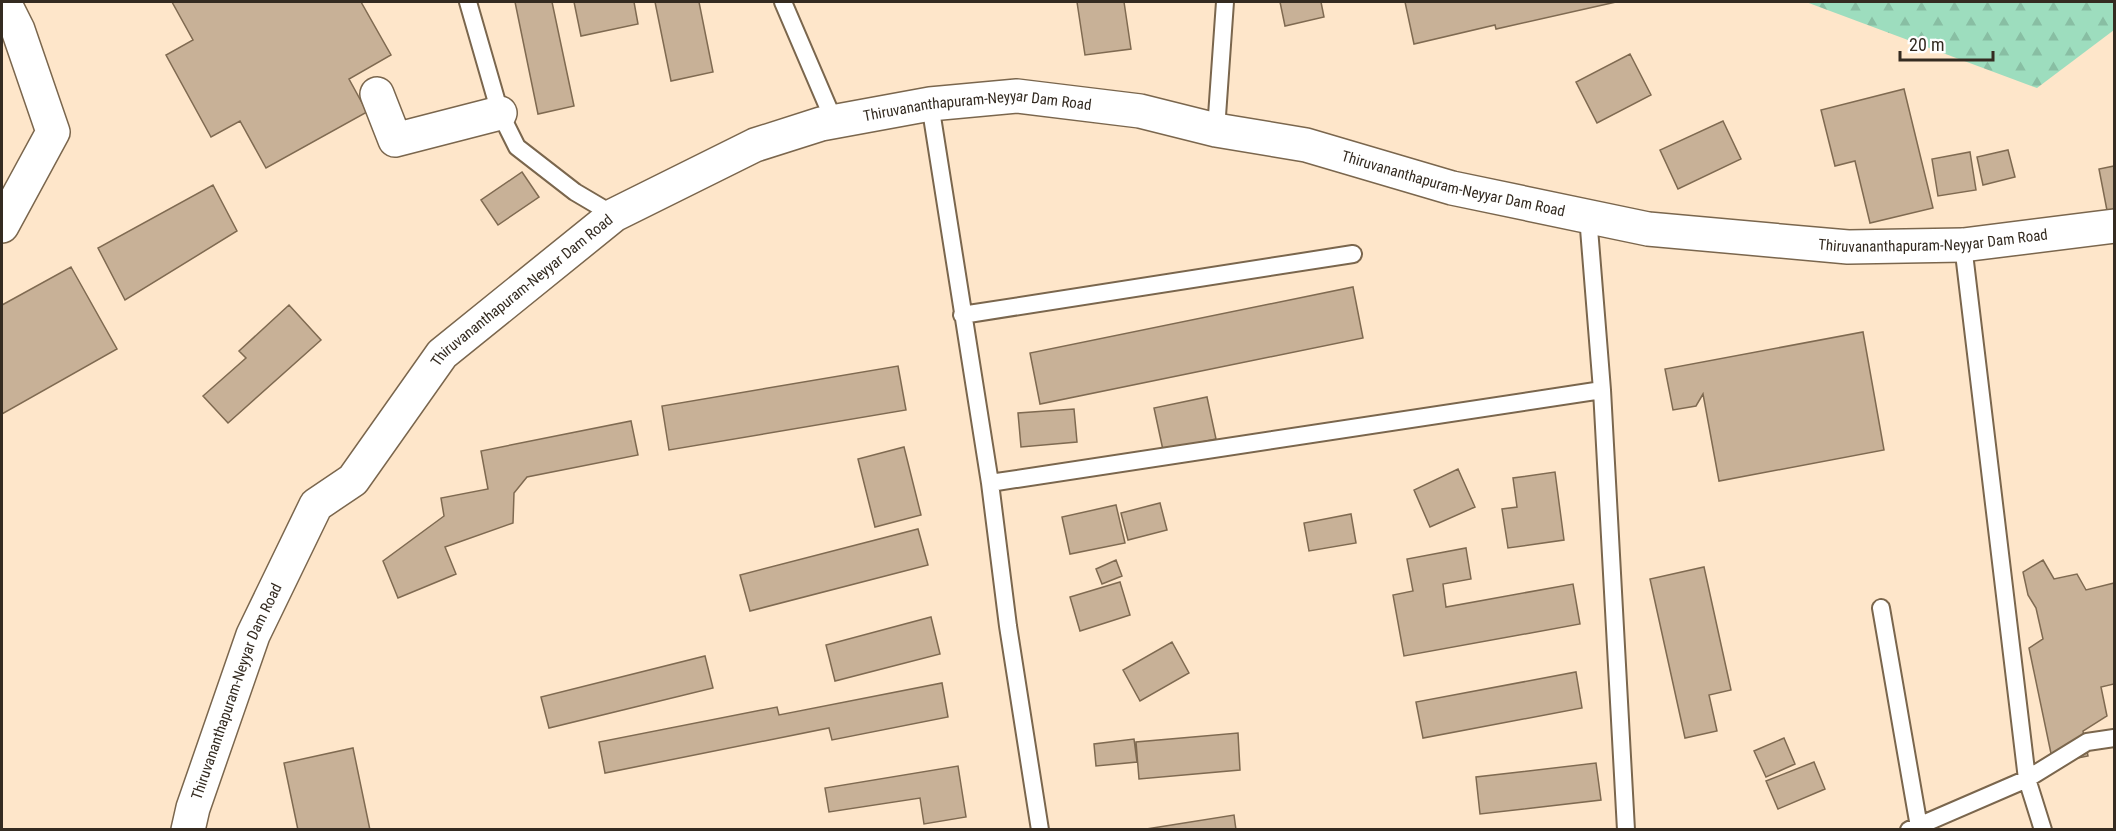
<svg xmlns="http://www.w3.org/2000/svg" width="2116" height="831" font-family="'Roboto Condensed',sans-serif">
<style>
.forest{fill:url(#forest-firs)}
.building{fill:#c8b197;stroke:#7f6a51;stroke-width:1.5}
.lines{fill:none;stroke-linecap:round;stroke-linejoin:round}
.lane-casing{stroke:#7a664d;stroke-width:20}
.street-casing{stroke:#7a664d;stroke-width:36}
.secondary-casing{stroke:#7a664d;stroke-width:36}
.lane{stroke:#fff;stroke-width:16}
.street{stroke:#fff;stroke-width:33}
.secondary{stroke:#fff;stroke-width:33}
.labels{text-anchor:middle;stroke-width:4.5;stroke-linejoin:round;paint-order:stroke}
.street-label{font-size:15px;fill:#342b21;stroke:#fff}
</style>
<defs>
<pattern id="forest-firs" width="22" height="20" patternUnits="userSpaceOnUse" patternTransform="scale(1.5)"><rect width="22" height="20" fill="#9dddbe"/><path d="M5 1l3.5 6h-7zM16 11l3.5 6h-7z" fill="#88bea3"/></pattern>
</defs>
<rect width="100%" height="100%" fill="#fee6ca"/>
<path class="forest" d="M1806,2H2114V30L2037,88Z"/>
<path class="building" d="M172,2H361L391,55L349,79L367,112L266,168L240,121L211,137L166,55L193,40Z
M515,2H552L574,106L538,114Z
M574,2H634L638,24L581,36Z
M655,2H699L713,72L671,81Z
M1077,2H1124L1131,49L1085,55Z
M1280,2H1321L1324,17L1285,26Z
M1405,2H1616L1496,29L1495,25L1414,44Z
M1630,54L1651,95L1597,123L1576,82Z
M1904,89L1933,208L1870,223L1855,161L1835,166L1821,110Z
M1723,121L1741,159L1678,189L1660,150Z
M2008,150L2015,177L1983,185L1977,157Z
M1970,152L1976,190L1938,196L1932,159Z
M2114,166V225L2110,226L2099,169Z
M522,172L539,197L498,225L481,200Z
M213,185L237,231L125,300L98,248Z
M71,267L117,349L2,414V305Z
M1353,287L1363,338L1040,404L1030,353Z
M289,305L321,340L228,423L203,396L246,358L239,351Z
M1863,332L1884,450L1719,481L1703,394L1696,406L1673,410L1665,369Z
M898,366L906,410L669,450L662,406Z
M1207,397L1216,439L1163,450L1154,408Z
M1074,409L1077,442L1021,447L1018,413Z
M631,421L638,455L527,477L514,493L513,523L445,547L456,574L398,598L383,561L444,516L441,498L488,489L481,451Z
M904,447L921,515L875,527L858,459Z
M1458,469L1475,507L1430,527L1414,490Z
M1555,472L1564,540L1508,548L1502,509L1517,507L1513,478Z
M1160,503L1167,530L1128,540L1121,513Z
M1116,505L1125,543L1070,554L1062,517Z
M1351,514L1356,543L1309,551L1304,523Z
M918,529L928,565L750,611L740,575Z
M1466,548L1471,579L1443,584L1446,607L1573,584L1580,624L1404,656L1393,595L1413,591L1407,559Z
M1116,560L1122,576L1102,584L1096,569Z
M2043,560L2054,579L2077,574L2086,590L2114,583V684L2101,687L2107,716L2083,731L2088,756L2053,763L2029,648L2043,639L2036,608L2028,595L2023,572Z
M1704,567L1731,690L1709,695L1717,731L1685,738L1650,579Z
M1120,582L1130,615L1080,631L1070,597Z
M931,617L940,654L835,681L826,645Z
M1172,642L1189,673L1140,701L1123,670Z
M705,656L713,688L549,728L541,697Z
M1576,672L1582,708L1423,738L1416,702Z
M942,683L948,717L832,740L829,728L605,773L599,742L777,707L779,715Z
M1238,733L1240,770L1139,779L1136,742Z
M1784,738L1795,764L1766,777L1754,751Z
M1134,739L1137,762L1096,766L1094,744Z
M353,748L370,830H298L284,763Z
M1814,762L1825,789L1778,809L1766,781Z
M1596,763L1601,800L1480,814L1476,777Z
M958,766L966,817L924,824L920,798L829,812L825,788Z
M1234,815L1236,830H1140Z"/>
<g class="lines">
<g class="lane-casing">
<path id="lane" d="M468,2L500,113L517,147L575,192L614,215
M783,2L834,121
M930,104L990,483L1008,626L1040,830
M1216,130L1225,2
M1588,216L1602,390L1626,830
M1963,245L2027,779L2043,830
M962,315L1353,254
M990,483L1602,390
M1881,608L1919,827
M1909,830L2027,779L2087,742L2114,738"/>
</g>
<g class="street-casing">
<path id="street" d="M377,94L395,140L500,113
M2,226L53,132L18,30L4,2"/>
</g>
<g class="secondary-casing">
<g id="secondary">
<path id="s1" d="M188,830L193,808L253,635L316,505L353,480L442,354L614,215L755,145L821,124L930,104L1017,96L1140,111L1216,130L1306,145L1452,188L1648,229L1848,247L1963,245L2114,226"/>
</g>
</g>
<use href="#lane" class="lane"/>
<use href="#street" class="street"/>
<use href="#secondary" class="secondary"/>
</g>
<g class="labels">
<g class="street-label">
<text dy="5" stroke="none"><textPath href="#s1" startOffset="1155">Thiruvananthapuram-Neyyar Dam Road</textPath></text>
<text dy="5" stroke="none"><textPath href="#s1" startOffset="1641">Thiruvananthapuram-Neyyar Dam Road</textPath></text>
<text dy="5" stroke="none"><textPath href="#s1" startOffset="2127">Thiruvananthapuram-Neyyar Dam Road</textPath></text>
<text dy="5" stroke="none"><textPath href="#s1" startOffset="651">Thiruvananthapuram-Neyyar Dam Road</textPath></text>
<text dy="5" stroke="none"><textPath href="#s1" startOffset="147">Thiruvananthapuram-Neyyar Dam Road</textPath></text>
</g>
</g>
<rect width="2116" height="831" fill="none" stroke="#342b21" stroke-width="6"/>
<path d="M1900 51v9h93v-9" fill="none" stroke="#342b21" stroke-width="3"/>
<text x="1909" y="51" font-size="18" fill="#342b21" stroke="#ffffff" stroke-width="4.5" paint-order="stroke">20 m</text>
</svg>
